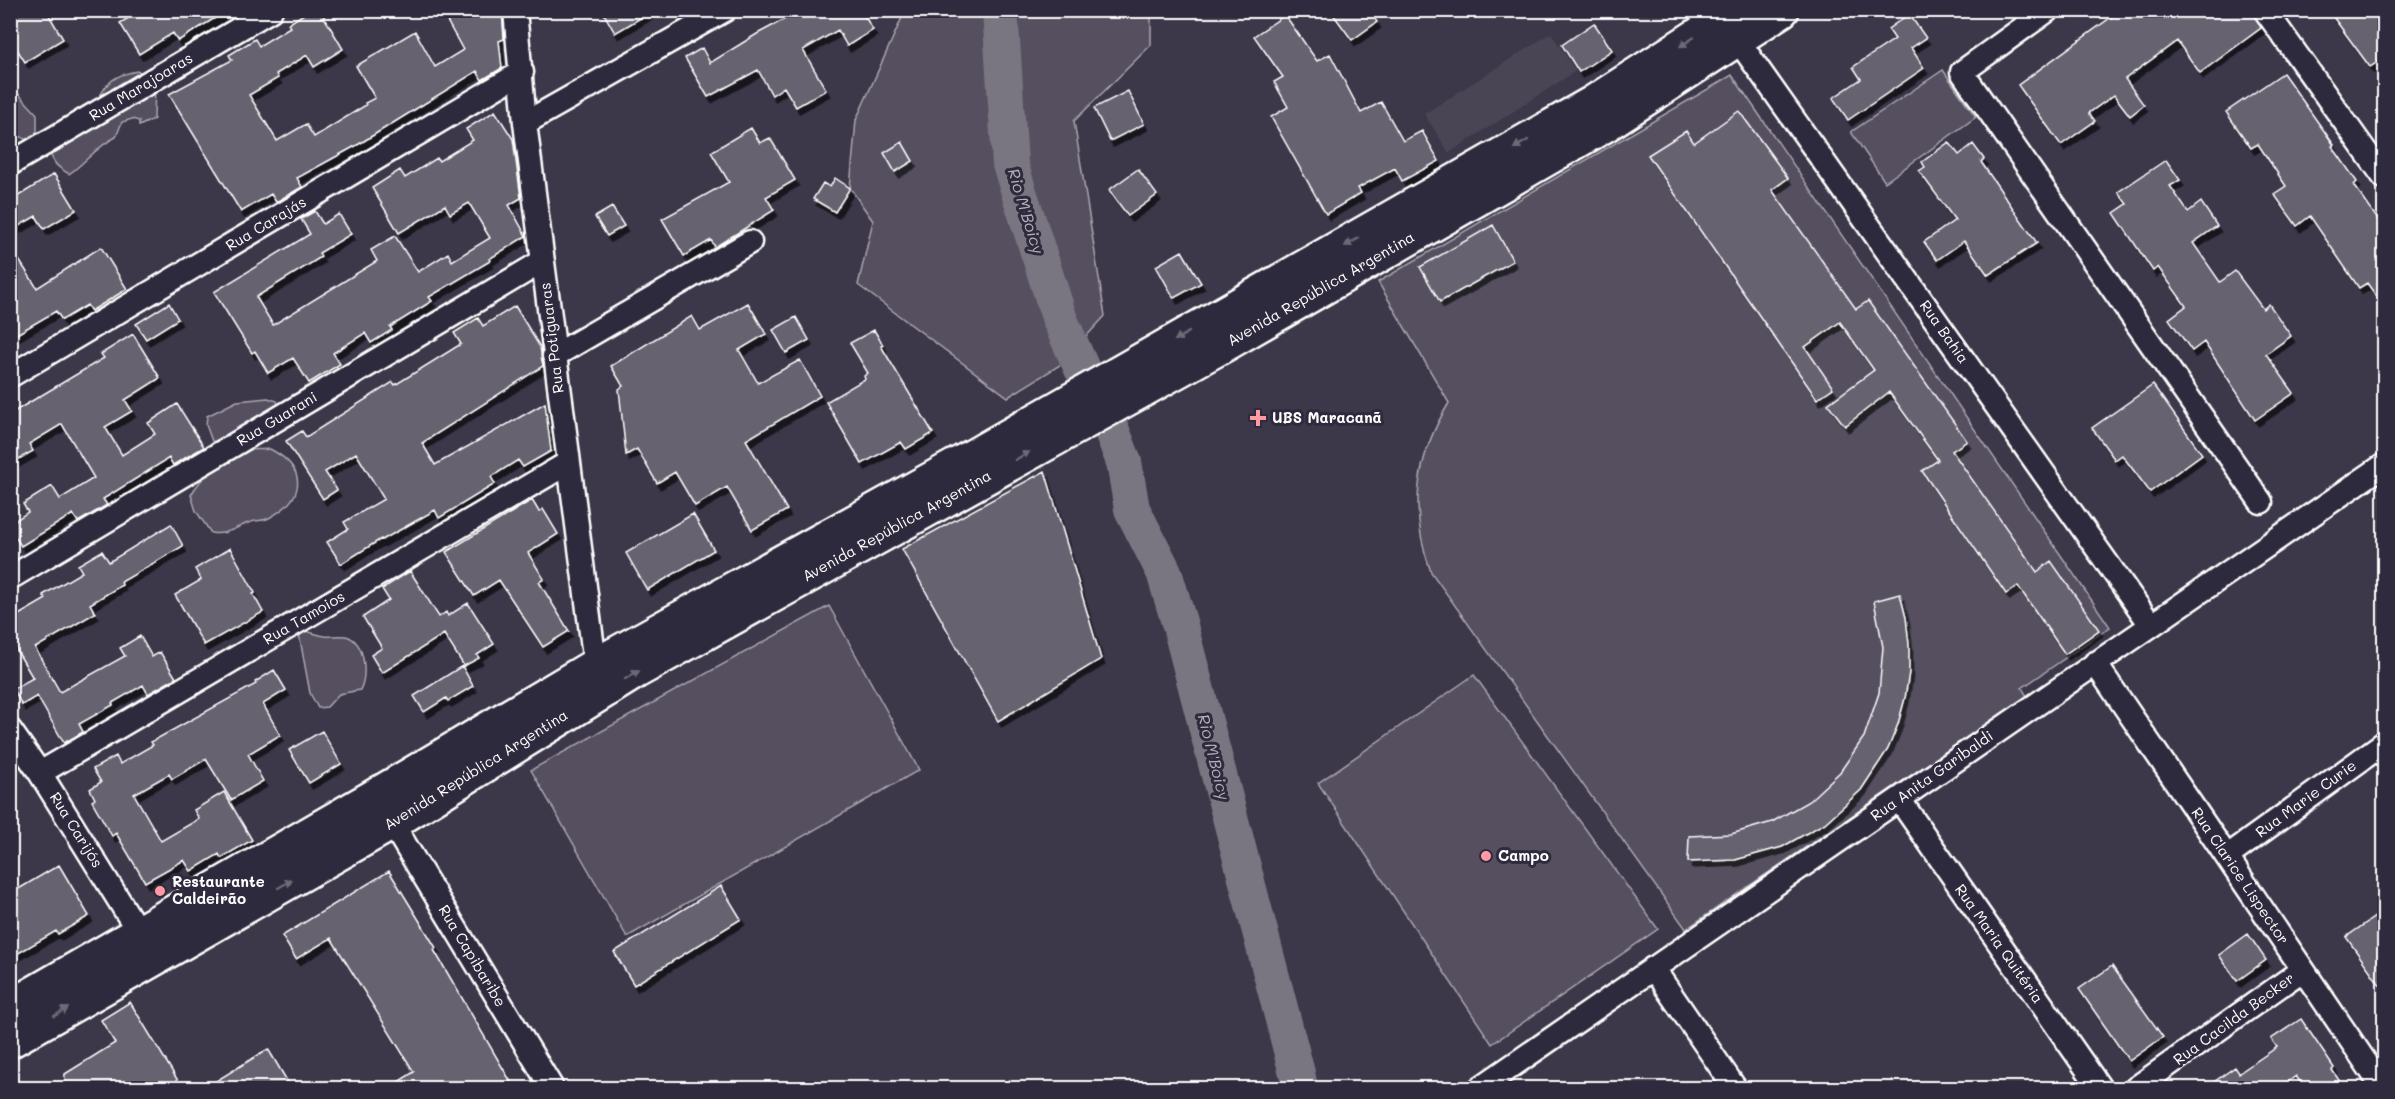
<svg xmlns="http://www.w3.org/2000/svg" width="2395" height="1099" font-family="Mali,sans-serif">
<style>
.built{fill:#494455}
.green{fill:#555060;stroke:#aaa8b0;stroke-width:1.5}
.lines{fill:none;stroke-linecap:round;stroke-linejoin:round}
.river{stroke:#797682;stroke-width:36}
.building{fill:#666270;stroke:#fff;stroke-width:1.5;filter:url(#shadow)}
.minor-casing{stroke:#fff;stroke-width:27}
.secondary-casing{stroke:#fff;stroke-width:38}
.minor{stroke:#2f2a3d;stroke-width:22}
.secondary{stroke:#2f2a3d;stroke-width:33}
.oneway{fill:#6d6a77}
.poi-dot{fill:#ff9aa2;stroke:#2f2a3d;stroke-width:2}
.labels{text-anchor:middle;stroke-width:6;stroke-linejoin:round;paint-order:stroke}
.street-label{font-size:15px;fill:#fff;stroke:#2f2a3d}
.poi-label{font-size:15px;font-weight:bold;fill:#fff;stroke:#2f2a3d;text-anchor:start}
.water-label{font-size:16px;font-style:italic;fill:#b5b4ba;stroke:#2f2a3d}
</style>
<defs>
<filter id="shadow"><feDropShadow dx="3.5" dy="6" stdDeviation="0" flood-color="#0009"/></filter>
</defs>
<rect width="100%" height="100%" fill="#3c3749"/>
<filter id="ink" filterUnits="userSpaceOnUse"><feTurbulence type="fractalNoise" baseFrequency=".0167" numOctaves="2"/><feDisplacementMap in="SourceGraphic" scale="12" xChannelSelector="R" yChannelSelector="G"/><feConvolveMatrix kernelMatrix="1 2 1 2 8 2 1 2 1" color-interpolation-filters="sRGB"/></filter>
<g filter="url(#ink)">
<path class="built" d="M1551,33L1576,71L1449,153L1424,114Z"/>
<path class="green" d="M905,11H1151V45L1074,121L1105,316L1060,365L1008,397L858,285L873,221L850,188L856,120Z
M10,48L16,64L12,81L14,89L37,114V131L33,140L25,139L11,131Z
M1943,70L1976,117L1885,182L1851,132Z
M138,71L151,78L155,85L154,119L139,126V121L132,119L122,122L116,137C97,146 86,162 69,174C65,171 58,168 55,163C45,150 49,125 64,119C75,114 85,115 94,106C97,103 99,98 101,94C110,78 120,74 138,71Z
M1732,75L2110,627L2022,688L2027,696L1686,929L1431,572C1409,511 1415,458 1449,403L1378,282Z
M268,398L277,401L281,410L220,442L212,441L206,425L207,416L237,401Z
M270,449C308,469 306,498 269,518C264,521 257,520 251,522C238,526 226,536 211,533L196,511L191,495C202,476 223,455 246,450C253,449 262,450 270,449Z
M829,606L919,770L627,937L531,770Z
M306,631C312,633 319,635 325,636C332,637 343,634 349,637C366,645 367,676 360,690L339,694L327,707L318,708L310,693L299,634Z
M1474,675L1658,929L1492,1044L1318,783Z"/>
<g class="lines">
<path class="river" d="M1000,10L1010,164L1060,320L1082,369
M1112,431L1124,462L1132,509L1164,572L1179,622L1297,1073L1300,1088"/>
</g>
<path class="building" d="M10,10H46L63,39L25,62L10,38Z
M142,10H228L178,41L173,33L139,54L120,23Z
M310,10H320L343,49L314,67L307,55L276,74L278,78L249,95L277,141L306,124L314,137L366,105L365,103L375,98L356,66L415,31L435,67L463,50L441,10H502L504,39L499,41L502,68L482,80L477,71L359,144L297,178L302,187L276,202L271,194L241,212L169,94L232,60L229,55L255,39L259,46L290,27L288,24Z
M602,10H654L615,33Z
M802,10H861L873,30L847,46L838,30L803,50L826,90L796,107L784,87L772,95L758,70L708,97L685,58L702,48L710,63L757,34Z
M1330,10H1369L1377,22L1352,40Z
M2121,10H2252L2261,28L2200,73L2177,41L2125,79L2144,105L2130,116L2114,95L2089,113L2095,121L2061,145L2018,85Z
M2328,10H2385V57L2370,67Z
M1909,14L1926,38L1911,48L1924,68L1848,120L1833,98L1861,79L1853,67L1895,39L1888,29Z
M1285,15L1317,61L1330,54L1361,113L1381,102L1403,141L1422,131L1439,161L1402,181L1395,168L1358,188L1361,193L1326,214L1271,117L1288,107L1274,82L1283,77L1254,36Z
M1594,23L1612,50L1579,72L1562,45Z
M2283,73L2334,145L2332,146L2357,182L2354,185L2385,230V308L2367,283L2359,288L2310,216L2297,226L2274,194L2286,186L2258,144L2251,148L2226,112Z
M1128,91L1144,124L1110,141L1094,108Z
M495,111L513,139L521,198L509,205L526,236L489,259L490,261L429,297L432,301L390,327L392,330L371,343L365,333L333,353L340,364L309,383L293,358L268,373L255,351L252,353L214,292L310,234L301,219L315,211L323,224L339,214L351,234L319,253L321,257L256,297L273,325L377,261L371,250L395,236L418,272L448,253L452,261L490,238L469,203L450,214L445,205L399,233L372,188L400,170L405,178L437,158L439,161L473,140L466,129Z
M1739,111L1788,178L1772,190L1856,309L1868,301L1967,441L1952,451L2037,572L2051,561L2099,630L2065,654L2018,586L2006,594L1922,471L1938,460L1889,392L1845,426L1828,404L1874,370L1840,322L1805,347L1833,388L1817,399L1648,155L1686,131L1694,143Z
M751,128L760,143L770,138L795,180L766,197L774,210L715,247L711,240L684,256L662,219L729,182L711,152Z
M902,142L913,161L895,172L884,153Z
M1949,142L1959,155L1973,144L1984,159L1981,162L2037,243L1988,275L1964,241L1937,260L1924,242L1955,220L1919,171L1925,167L1922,162Z
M2166,160L2180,180L2170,186L2188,212L2201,202L2217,226L2193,243L2220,282L2235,271L2263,309L2269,304L2291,336L2266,354L2294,393L2255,420L2204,342L2192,351L2169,319L2186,306L2158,267L2153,271L2114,213L2127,204L2118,192Z
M1138,169L1157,195L1128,216L1109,190Z
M54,174L76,210L44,229L36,216L10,231V201Z
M835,178L850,188L835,212L813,199L823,183L830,187Z
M612,207L624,226L607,236L595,217Z
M1493,225L1513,261L1440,302L1420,267Z
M10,246L37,288L101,247L127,289L91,311L87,305L62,320L56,311L10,338Z
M1182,251L1201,283L1174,298L1156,266Z
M169,303L178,319L146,339L136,324Z
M748,303L766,334L739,350L758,383L800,360L820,396L746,440L787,510L752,530L727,487L695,506L675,472L657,483L637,449L626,455L619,389L623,386L611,366L692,316L700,330Z
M515,306L540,347L543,366L422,443L435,465L545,403L551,451L523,467L518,460L491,477L495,484L439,518L435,510L382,540L381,539L341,564L327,542L348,529L344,522L384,499L356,453L325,472L337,490L323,499L286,441L302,431L306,437L393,382L395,385L461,344L454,333L478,318L483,326Z
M796,317L809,340L786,353L773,330Z
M874,330L883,345L881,346L933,433L906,449L901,442L862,464L826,402L865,379L864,376L868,373L850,343Z
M133,334L160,378L125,400L132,411L105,427L122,455L155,434L148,423L177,404L204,447L173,465L169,458L103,499L107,505L78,522L73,514L21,546L10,528V524L28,512L23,504L52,486L60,499L94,478L62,424L29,444L33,451L10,464V414L104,358L101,354Z
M2153,385L2202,454L2150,492L2122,455L2115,460L2092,428Z
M1045,471L1101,659L998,721L902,549Z
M532,500L539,512L543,509L558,534L528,553L544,579L539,582L569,631L543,647L499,580L474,596L446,552Z
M693,514L714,550L647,590L626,553Z
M171,524L183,546L121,582L122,585L90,604L95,613L35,648L60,692L125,656L120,648L140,636L152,657L160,652L176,678L148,694L143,685L112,703L113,705L79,724L83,732L64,743L37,696L22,705L13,689L33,678L10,639V620L46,599L43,595L82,572L78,565L102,551L109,562Z
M230,548L255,593L253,594L263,612L204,645L175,595L201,580L195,569Z
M410,571L439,617L446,612L448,616L468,603L494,644L477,655L479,658L464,666L444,634L382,673L371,655L382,648L363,617L389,600L382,589Z
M1900,594L1906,618L1909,645V672L1905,698L1898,724L1888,749L1861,790L1825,823L1782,847L1735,860L1688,862L1689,836L1731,834L1772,822L1809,801L1840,772L1864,737L1879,693L1883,647L1874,601Z
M462,666L473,686L448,701L446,698L424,712L414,696Z
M274,670L286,690L263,704L280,735L248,754L263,781L231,800L206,759L172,779L169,774L134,794L161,841L199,819L194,810L224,792L252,840L221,858L219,854L191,871L184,860L145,882L116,833L112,836L92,801L95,799L90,789L101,782L93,769L116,756L120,764L153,745L151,742L256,684L255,682Z
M322,731L341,764L309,783L289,750Z
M59,865L89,916L58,934L56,931L10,958V894Z
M389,871L436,948L434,950L515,1089H387L414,1072L331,938L296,959L282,936Z
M721,886L741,919L634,985L614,952Z
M2385,910V992L2346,937Z
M2248,934L2266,960L2237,981L2219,955Z
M2112,966L2163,1037L2129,1061L2079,989Z
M130,1002L183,1089H64L65,1074L115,1043L101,1020Z
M2301,1019L2334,1068L2332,1070L2345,1089H2305L2296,1076L2278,1089H2204L2235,1067L2239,1073L2277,1047L2271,1039Z
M268,1049L292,1089H203Z"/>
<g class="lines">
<g class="minor-casing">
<path id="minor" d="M515,10L525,123L597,679
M2048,10L1962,72L2261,502
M2265,10L2384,177
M1730,29L2151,625
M525,123L725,10
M10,164L271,10
M554,356L750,242
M10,376L522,72
M10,578L543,261
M2095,663C2192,804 2287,947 2383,1088
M10,730L40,773L146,944
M40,773L568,463
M1899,799L2100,1088
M392,823L552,1088
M2228,856L2384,743
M1653,968L1735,1088
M1480,1088L2384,465
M2136,1088L2302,970"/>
</g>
<g class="secondary-casing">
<path id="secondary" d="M10,1007L373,797L594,666L975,455L1594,102L1737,10
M10,1041L392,823L635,672L1224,345L1607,124L1782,10"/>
</g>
<use href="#minor" class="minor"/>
<use href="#secondary" class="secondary"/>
</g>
<defs><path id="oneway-solid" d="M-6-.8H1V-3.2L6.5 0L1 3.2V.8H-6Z" transform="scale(1.5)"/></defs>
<g class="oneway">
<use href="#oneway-solid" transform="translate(1687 42) rotate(147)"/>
<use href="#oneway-solid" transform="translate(1521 144) rotate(150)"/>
<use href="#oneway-solid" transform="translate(1352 242) rotate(151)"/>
<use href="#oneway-solid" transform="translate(1182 336) rotate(150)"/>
<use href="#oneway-solid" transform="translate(1022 456) rotate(-29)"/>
<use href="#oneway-solid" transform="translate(632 675) rotate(-30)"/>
<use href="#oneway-solid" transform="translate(285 884) rotate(-30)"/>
<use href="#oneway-solid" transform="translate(61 1012) rotate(-31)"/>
</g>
</g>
<g class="poi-dot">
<path d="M1255 409h6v6h6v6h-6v6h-6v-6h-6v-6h6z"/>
<circle cx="1486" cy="856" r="6"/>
<circle cx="160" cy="891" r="6"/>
</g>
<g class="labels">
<g class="street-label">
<text transform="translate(141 87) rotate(-31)" y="5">Rua Marajoaras</text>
<text transform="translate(266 224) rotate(-31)" y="5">Rua Carajás</text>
<text transform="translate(1321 289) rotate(-30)" y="5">Avenida República Argentina</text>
<text transform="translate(1944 332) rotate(55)" y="5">Rua Bahia</text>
<text transform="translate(552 338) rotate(-97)" y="5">Rua Potiguaras</text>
<text transform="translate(277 419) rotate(-31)" y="5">Rua Guarani</text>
<text transform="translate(897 526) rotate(-29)" y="5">Avenida República Argentina</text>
<text transform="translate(304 618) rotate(-30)" y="5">Rua Tamoios</text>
<text transform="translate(476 770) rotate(-32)" y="5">Avenida República Argentina</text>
<text transform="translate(1932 776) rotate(-35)" y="5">Rua Anita Garibaldi</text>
<text transform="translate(2306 799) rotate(-36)" y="5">Rua Marie Curie</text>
<text transform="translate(76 830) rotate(58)" y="5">Rua Carijós</text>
<text transform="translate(2240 876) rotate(56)" y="5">Rua Clarice Lispector</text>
<text transform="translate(1999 944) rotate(55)" y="5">Rua Maria Quitéria</text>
<text transform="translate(472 956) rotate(59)" y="5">Rua Capibaribe</text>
<text transform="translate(2234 1019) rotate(-36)" y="5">Rua Cacilda Becker</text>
</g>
<g class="poi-label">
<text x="1272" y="423">UBS Maracanã</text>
<text x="1498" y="861">Campo</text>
<text x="172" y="887">Restaurante<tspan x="172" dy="17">Caldeirão</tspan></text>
</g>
<g class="water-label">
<text transform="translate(1026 211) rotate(73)" y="6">Rio M'Boicy</text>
<text transform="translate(1214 757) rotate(76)" y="6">Rio M'Boicy</text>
</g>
</g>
<rect width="2395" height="1099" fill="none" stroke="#2f2a3d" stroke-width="36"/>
<rect x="18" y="18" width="2359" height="1063" fill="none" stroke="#fff" stroke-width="2" filter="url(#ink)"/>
</svg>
